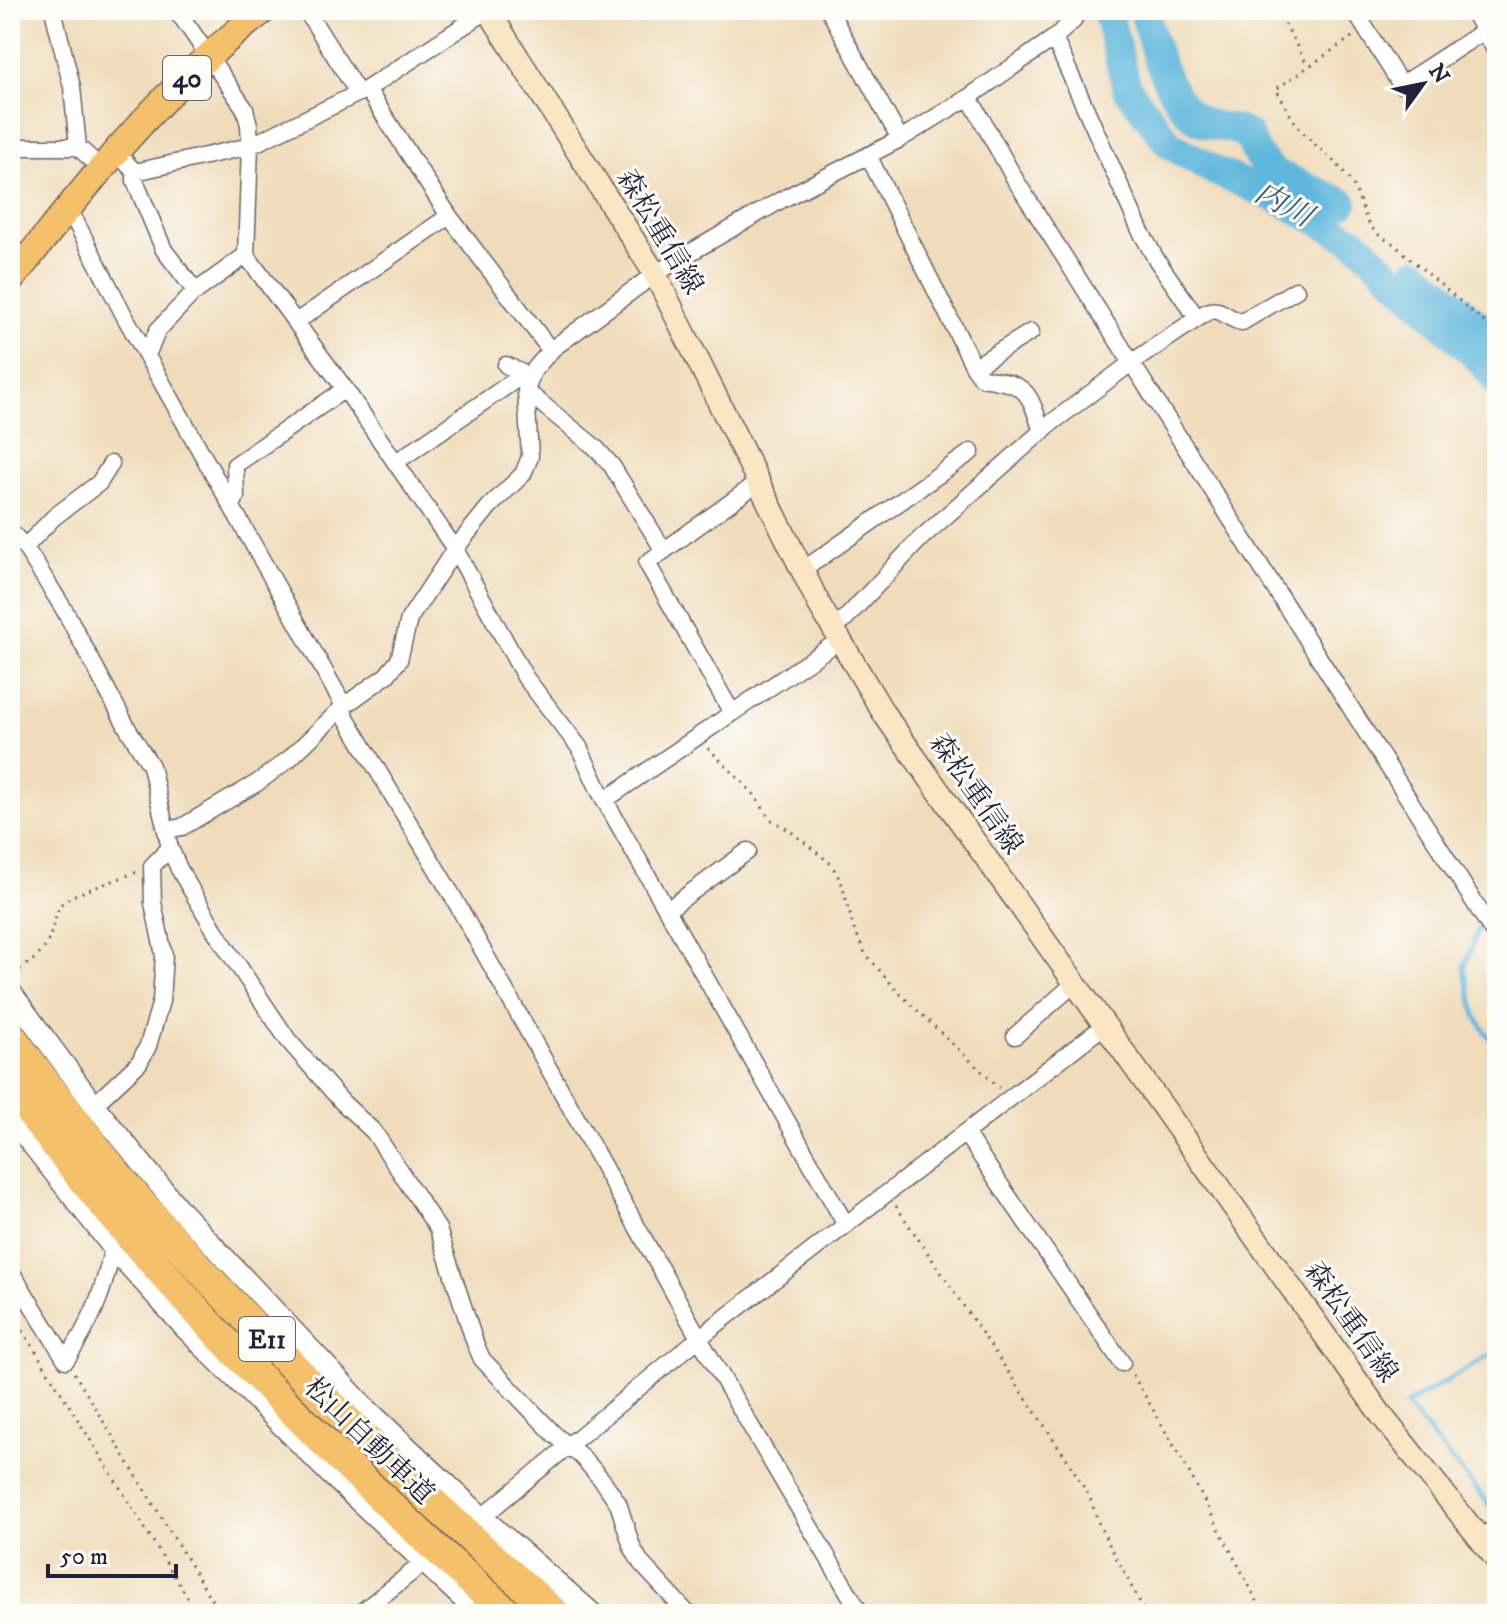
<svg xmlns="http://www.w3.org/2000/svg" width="1507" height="1624" font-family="'IM FELL DW Pica','Noto Serif JP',serif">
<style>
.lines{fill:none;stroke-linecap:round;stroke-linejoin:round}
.stream{stroke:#61b7dd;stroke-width:5}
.river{stroke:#61b7dd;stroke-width:30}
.minor-casing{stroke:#6a6367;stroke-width:19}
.tertiary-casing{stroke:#6a6367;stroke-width:23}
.secondary-casing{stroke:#6a6367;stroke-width:25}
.primary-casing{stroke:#6a6367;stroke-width:29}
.motorway-casing{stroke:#6a6367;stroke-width:33}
.path{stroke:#6a6367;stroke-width:3;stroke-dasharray:2 6;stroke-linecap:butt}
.minor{stroke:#fff;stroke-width:16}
.tertiary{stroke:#fff;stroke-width:20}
.secondary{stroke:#fbe6c3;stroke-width:22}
.primary{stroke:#f4c16a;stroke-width:26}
.motorway{stroke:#f4c16a;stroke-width:30}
.labels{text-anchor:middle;stroke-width:6;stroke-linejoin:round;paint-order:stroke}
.shield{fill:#fdfcf7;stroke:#646373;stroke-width:2}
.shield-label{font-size:26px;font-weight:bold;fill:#22223b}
.street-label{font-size:28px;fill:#22223b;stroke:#fdfcf7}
.water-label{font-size:30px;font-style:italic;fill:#3b5e7c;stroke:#fdfcf7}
</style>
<rect width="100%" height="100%" fill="#fdfcf7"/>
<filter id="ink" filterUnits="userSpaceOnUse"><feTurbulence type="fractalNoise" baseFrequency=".0125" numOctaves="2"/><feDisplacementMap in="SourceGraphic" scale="16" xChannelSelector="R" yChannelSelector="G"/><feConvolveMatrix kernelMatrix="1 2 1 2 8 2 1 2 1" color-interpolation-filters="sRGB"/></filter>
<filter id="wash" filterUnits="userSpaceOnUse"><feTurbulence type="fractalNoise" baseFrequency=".006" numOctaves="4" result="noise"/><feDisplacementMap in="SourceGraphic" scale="32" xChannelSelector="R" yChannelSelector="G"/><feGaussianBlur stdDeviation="1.8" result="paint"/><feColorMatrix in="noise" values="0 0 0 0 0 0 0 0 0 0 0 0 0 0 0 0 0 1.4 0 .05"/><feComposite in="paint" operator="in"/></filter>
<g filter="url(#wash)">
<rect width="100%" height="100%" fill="#f0dcba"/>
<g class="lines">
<path class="stream" d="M1488,913L1497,896
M1479,926L1464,968L1476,1017L1497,1049
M1497,1351L1406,1405L1497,1514"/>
<path class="river" d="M1107,10L1127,88L1169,144L1215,171L1279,199L1356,242L1485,365L1497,382
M1144,10C1152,43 1168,105 1201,121C1214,128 1230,126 1244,133L1248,135L1256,153L1272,172L1343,203
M1416,272L1491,335"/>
</g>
</g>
<g filter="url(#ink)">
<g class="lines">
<g class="minor-casing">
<path id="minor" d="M53,10L72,87L78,147
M174,10L183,19L245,109L249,125L250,146L246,255L345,389L455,549L525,677L579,747L600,792L846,1225
M306,10L358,93
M829,10L900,139
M1354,10L1401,85L1484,31
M1472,10L1497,53
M1054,38L1140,230L1156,259L1197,318
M367,89L449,216L551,351
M969,97L1016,181L1497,938
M10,147H78L102,169
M117,153L135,172L250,146L367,89L488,10
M868,155L974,367L982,378C1027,385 1028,388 1042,432
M135,172V181L164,250L196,292
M68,207L125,317L344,706
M296,322L449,216
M147,355L158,330L191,295L246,255
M506,365L530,377
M974,367L1031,332
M526,391L596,448L612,466L664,551
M396,462L524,374
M760,481L647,563L732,713L840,640
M232,506L236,497L235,465L345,389
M10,531L25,547L65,611L128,729L151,766L170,848L179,869L217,934L288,1040L342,1102L374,1132L438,1229L475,1343L482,1359L555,1435L582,1457L603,1481L618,1503L632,1547L641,1563L688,1614
M25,547L54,517L99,483L111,464
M803,570L971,452
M833,627L844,620L920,539L1050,424L1131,363L1207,312C1221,306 1228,320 1242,322L1296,290
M341,709L452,895L699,1338L861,1614
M605,800L732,713
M167,830L182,827L257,783L289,759L344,706L387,675L399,660L409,619L455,549L489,507L523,474L530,457L526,391L533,371L552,349L655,274L693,251L781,200L900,139L969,97L1054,38L1073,21L1078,10
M667,910L748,851
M1015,1036L1075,983
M94,1105L139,1063L148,1046L161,1001L164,955L153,903L152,866L170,848
M10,1120L112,1250L181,1327L330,1477L476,1614
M965,1133L1122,1363
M10,1270L66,1360C90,1325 104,1292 112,1250
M482,1517L699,1338L1105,1025
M359,1614L421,1565"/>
</g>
<g class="tertiary-casing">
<path id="tertiary" d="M10,991L94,1105L180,1210L366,1408L482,1517L593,1614
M1481,1540L1497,1529"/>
</g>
<g class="secondary-casing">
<path id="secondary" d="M488,10L655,274L820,606L884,714L1382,1416L1497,1560"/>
</g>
<g class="primary-casing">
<path id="primary" d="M10,281C84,187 168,82 264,10"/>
</g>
<g class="motorway-casing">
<path id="motorway" d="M10,1035C52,1092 95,1149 141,1203C268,1349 410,1485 555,1614
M10,1085C154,1281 327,1452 508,1614"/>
</g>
<path class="path" d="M1277,10L1308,66
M1352,37L1276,89C1285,105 1294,124 1307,137C1322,152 1339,163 1351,182C1366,206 1361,229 1391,242L1497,333
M708,748L753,793L770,819L789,830L831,864L841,881L854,929L865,953L897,991L999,1088
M13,974C52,949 46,945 60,905L72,896L137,872
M896,1206L1067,1459L1090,1498L1100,1527L1146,1614
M10,1310L198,1614
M74,1373L220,1614
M1133,1375L1189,1472L1264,1614"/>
<use href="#minor" class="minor"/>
<use href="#tertiary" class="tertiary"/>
<use href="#secondary" class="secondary"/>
<use href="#primary" class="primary"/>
<use href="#motorway" class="motorway"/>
</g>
</g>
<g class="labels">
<g class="shield">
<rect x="163" y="56" width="48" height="44" rx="6"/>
<rect x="239" y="1317" width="56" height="44" rx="6"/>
</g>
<g class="shield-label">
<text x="187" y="87">40</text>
<text x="267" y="1348">E11</text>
</g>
<g class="street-label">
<text transform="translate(661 231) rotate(59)" y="10">森松重信線</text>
<text transform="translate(977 793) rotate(55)" y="10">森松重信線</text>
<text transform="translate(1352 1321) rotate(55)" y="10">森松重信線</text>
<text transform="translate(370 1440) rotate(44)" y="10">松山自動車道</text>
</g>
<g class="water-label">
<text transform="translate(1284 204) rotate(28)" y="10">内川</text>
</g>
</g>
<rect width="1507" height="1624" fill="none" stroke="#fdfcf7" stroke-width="40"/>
<g transform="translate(1423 84) rotate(57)" stroke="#fdfcf7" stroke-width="6" paint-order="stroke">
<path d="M0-6L14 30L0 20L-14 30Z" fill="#22223b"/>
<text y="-12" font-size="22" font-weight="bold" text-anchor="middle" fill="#22223b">N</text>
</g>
<path d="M48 1564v12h128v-12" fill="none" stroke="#22223b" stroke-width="4"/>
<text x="60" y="1564" font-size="24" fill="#22223b" stroke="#fdfcf7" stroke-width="6" paint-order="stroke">50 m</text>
</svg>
